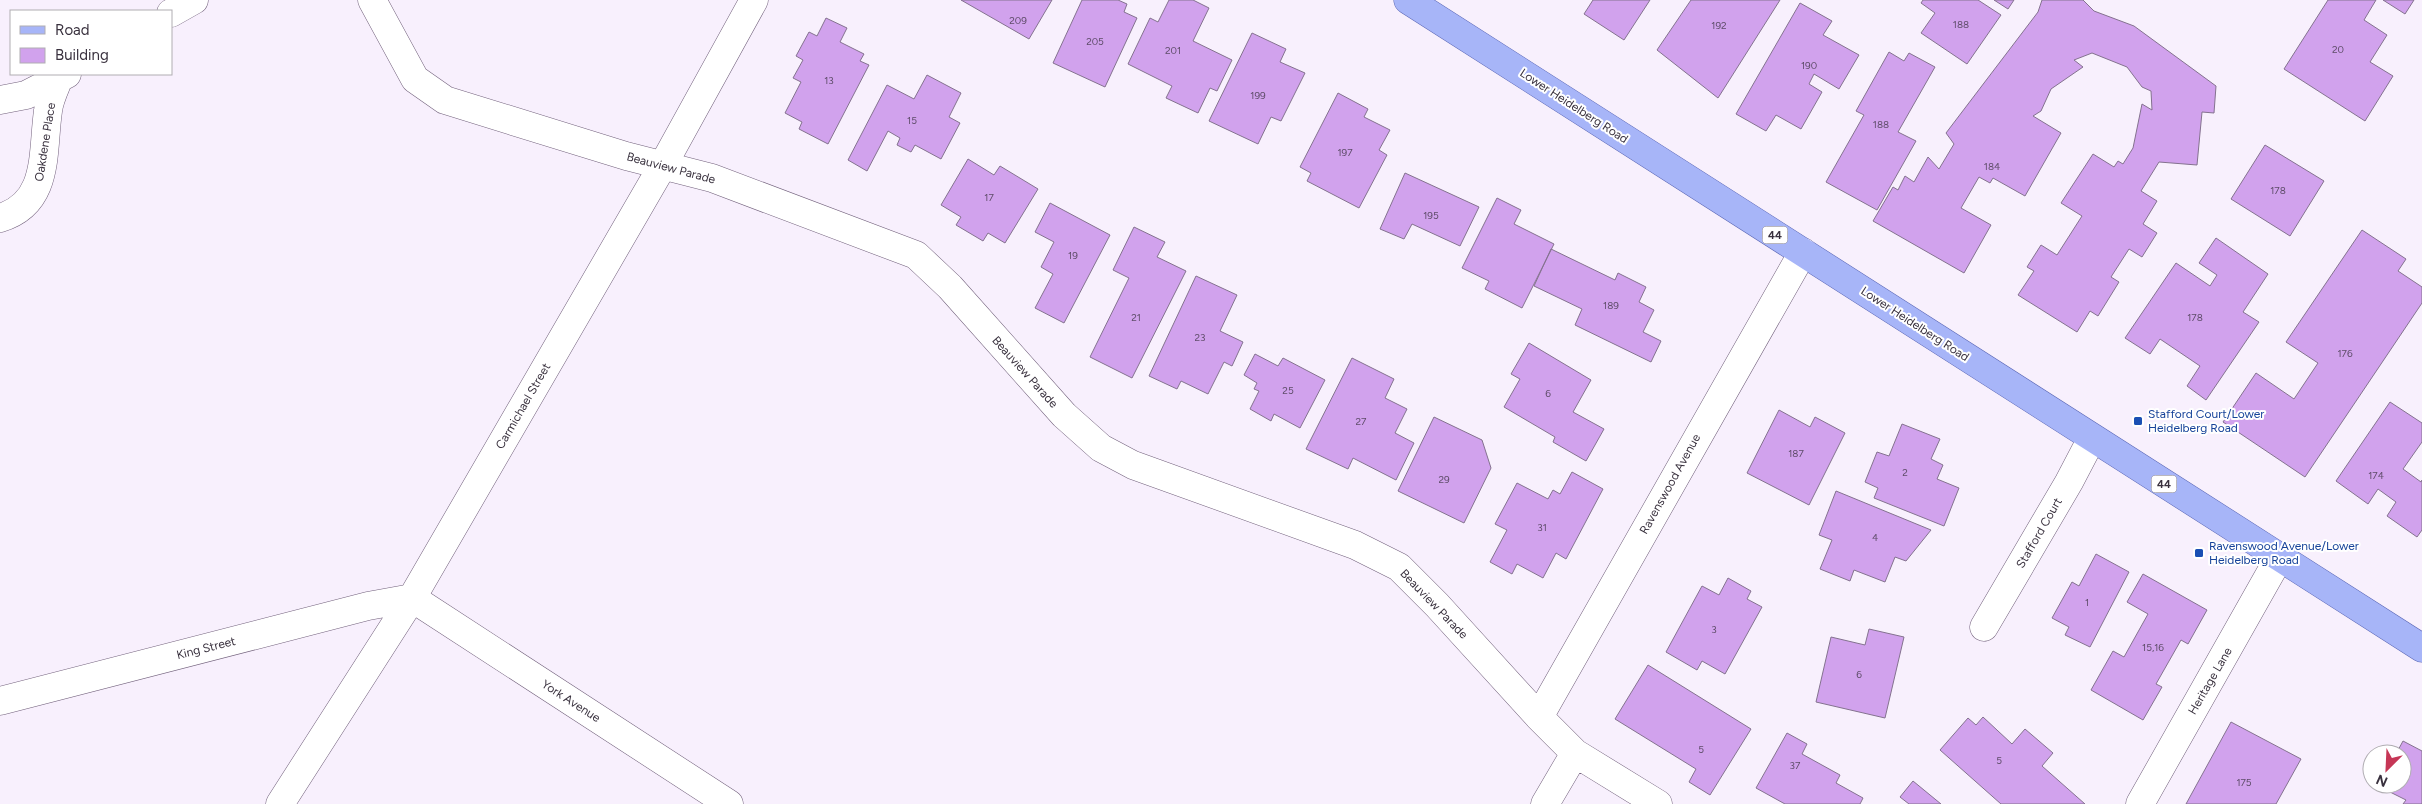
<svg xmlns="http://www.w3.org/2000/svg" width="2422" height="804" font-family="Figtree,sans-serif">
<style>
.building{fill:#d1a2ed;stroke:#84728f}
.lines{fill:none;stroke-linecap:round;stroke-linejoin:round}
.minor-casing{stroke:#72617c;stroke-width:29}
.major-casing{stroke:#5b67b4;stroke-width:29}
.minor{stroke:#fff;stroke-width:28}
.major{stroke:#a7b5f8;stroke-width:28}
.transit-dot{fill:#1a4fb4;stroke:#fff;stroke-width:2}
.labels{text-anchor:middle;stroke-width:4;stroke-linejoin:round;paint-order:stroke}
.number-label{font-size:10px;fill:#5f4d6a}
.shield{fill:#fff;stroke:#746f78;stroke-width:1}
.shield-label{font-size:11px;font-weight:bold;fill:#39313e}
.street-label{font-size:12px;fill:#39313e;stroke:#fff}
.transit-label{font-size:12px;fill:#164399;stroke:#fff;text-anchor:start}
</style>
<rect width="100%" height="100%" fill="#f8f0fd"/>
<path class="building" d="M961,0H1052L1029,39Z
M1082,0H1118L1127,4L1124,12L1137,18L1105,87L1053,63Z
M1169,0H1193L1209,8L1193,41L1232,60L1217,91L1210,88L1198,113L1166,98L1172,86L1128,64L1150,18L1158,22Z
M1593,0H1650L1624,40L1584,14Z
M1691,0H1780L1718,98L1657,50Z
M1923,0H1978L2001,15L1967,64L1921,33L1935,13L1921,3Z
M1994,0H2014L2008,9Z
M2042,0H2083L2094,11L2134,26L2216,86L2214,113L2202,112L2197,165L2159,162L2141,191L2157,201L2143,224L2157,233L2142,257L2129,249L2111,277L2119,282L2098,316L2090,311L2077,332L2018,295L2034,271L2027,267L2041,245L2057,255L2082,216L2061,203L2093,154L2114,167L2118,161L2123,164L2133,148L2142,104L2152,110L2151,91L2142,87L2127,67L2092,53L2074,60L2083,67L2051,89L2041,111L2033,116L2061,133L2025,196L1993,178L1990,183L1979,177L1961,208L1991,225L1964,273L1873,221L1893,187L1898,190L1905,176L1914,182L1928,157L1939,169L1954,144L1946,133L2038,12Z
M2328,0H2376L2364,20L2387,35L2370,62L2393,76L2365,121L2284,69Z
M2383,0H2414L2405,14Z
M1800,3L1832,21L1823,35L1859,55L1839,89L1814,74L1809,84L1822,92L1801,129L1776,115L1766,131L1736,114Z
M826,18L847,28L840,42L864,54L860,61L869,65L828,144L799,129L802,122L785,113L801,82L793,78L803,60L796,56L809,32L817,36Z
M1252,33L1286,49L1280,62L1305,73L1281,121L1271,117L1258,144L1209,121Z
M1889,52L1904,61L1909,53L1935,67L1898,132L1916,141L1877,210L1826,182L1864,115L1856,111Z
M927,75L961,93L949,117L960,123L941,159L915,145L911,152L897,145L900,138L888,131L867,171L848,160L887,85L914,99Z
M1338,93L1368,109L1364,117L1390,130L1379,150L1387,155L1359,208L1307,181L1311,173L1300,167Z
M2265,145L2324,181L2290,236L2231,199Z
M968,159L994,175L1000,166L1038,189L1005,243L988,233L983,241L956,225L961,217L941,205Z
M1405,173L1479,207L1460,246L1412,224L1404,239L1380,229Z
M1497,198L1521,210L1514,224L1554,244L1522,308L1485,289L1489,281L1462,268Z
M1050,203L1110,235L1064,323L1035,308L1053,274L1041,267L1054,242L1035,232Z
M1134,227L1165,242L1157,257L1186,271L1132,378L1090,357L1129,278L1113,270Z
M2362,230L2406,259L2398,271L2422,287V303L2305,477L2223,422L2256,373L2294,399L2318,363L2286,342Z
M2216,238L2268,274L2243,312L2259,322L2206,400L2187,386L2200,366L2160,339L2150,354L2125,338L2176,263L2210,286L2217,275L2199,263Z
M1551,249L1615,280L1618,273L1646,287L1639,302L1654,310L1643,332L1661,341L1651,362L1575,325L1582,309L1534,286Z
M1196,276L1237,295L1220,331L1243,342L1232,366L1224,362L1208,394L1181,381L1177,389L1149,376Z
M1529,343L1591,380L1573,412L1604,429L1586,461L1553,442L1555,437L1504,407L1520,379L1511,374Z
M1255,354L1278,366L1283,358L1325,380L1300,428L1274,414L1271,421L1250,409L1259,391L1254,389L1257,383L1244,375Z
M1352,358L1394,379L1385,398L1407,409L1395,433L1414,443L1396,480L1353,458L1348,469L1306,449Z
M2390,402L2422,423V442L2403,469L2421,482L2422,480V530L2417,537L2387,516L2396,502L2378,489L2368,504L2336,481Z
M1779,410L1810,427L1815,417L1845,433L1809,505L1747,473Z
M1434,417L1482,440L1491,468L1464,523L1398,491Z
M1902,424L1940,439L1931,459L1943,465L1937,479L1959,488L1944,526L1874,498L1878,488L1865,482L1877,452L1889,456Z
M1572,472L1603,489L1566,559L1556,553L1543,578L1517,564L1512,574L1490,562L1507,530L1495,524L1517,483L1548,499L1553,490L1560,494Z
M1836,491L1931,530L1906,561L1895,557L1885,582L1854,570L1850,581L1820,569L1832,540L1819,535Z
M2096,554L2129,572L2090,647L2065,635L2069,627L2052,618L2072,582L2079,586Z
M2143,574L2207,610L2188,644L2181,640L2156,684L2162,687L2143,720L2091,690L2113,651L2124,657L2148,614L2127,602Z
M1728,578L1751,591L1747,599L1762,607L1725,674L1702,661L1697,670L1666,652L1702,586L1719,595Z
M1869,629L1904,637L1885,718L1816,702L1831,637L1865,645Z
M1648,665L1751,729L1710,795L1689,782L1696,769L1615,719Z
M1983,717L2012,744L2025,729L2053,753L2042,766L2085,804H2001L1940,750L1968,718L1976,725Z
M2231,722L2301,759L2276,804H2186Z
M1787,733L1807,744L1802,754L1840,775L1836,783L1863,798L1860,804H1785L1756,788Z
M2403,741L2422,751V804H2403L2406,800L2378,786L2379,784H2402V754H2396Z
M1913,781L1941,804H1909L1900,797Z"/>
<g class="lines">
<g class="minor-casing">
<path id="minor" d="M372,0L415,79L445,100L626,156L712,178L916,255L950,287L1064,415L1101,448L1133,465L1355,545L1399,567L1437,605L1539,717L1575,753L1658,804
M171,13L194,0
M0,100L26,95L67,74
M0,218C50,203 42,152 48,111C49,100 55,88 59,78
M1984,627L2069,482L2092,438
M0,701L368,606L412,598L729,804
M1539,717L1803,252
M280,804L412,598L663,165L754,0
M1545,804L1575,753
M2140,804L2279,558"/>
</g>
<g class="major-casing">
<path id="major" d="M1408,0L2422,648"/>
</g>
<use href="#minor" class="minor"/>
<use href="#major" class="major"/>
</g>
<g class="transit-dot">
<rect x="2133" y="416" width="10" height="10" rx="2.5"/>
<rect x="2194" y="548" width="10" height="10" rx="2.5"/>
</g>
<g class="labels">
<g class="number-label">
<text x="1018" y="24">209</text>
<text x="1961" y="28">188</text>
<text x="1719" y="29">192</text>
<text x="1095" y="45">205</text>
<text x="2338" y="53">20</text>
<text x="1173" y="54">201</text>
<text x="1809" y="69">190</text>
<text x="829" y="84">13</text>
<text x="1258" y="99">199</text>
<text x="912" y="124">15</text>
<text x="1881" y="128">188</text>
<text x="1345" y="156">197</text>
<text x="1992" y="170">184</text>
<text x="2278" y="194">178</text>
<text x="989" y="201">17</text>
<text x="1431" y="219">195</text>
<text x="1073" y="259">19</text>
<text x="1611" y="309">189</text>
<text x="1136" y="321">21</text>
<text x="2195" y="321">178</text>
<text x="1200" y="341">23</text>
<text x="2345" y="357">176</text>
<text x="1288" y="394">25</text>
<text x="1548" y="397">6</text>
<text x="1361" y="425">27</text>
<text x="1796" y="457">187</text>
<text x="1905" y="476">2</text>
<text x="2376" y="479">174</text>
<text x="1444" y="483">29</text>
<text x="1542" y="531">31</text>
<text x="1875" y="541">4</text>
<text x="2087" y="606">1</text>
<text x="1714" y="633">3</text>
<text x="2153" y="651">15,16</text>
<text x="1859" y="678">6</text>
<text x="1701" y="753">5</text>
<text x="1999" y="764">5</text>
<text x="1795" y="769">37</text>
<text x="2244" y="786">175</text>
</g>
<g class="shield">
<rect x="1762.5" y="226.5" width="25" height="17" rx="4"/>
<rect x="2151.5" y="475.5" width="25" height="17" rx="4"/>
</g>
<g class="shield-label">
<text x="1775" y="239">44</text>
<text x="2164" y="488">44</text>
</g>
<g class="street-label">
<text transform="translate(1574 106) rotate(33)" y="4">Lower Heidelberg Road</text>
<text transform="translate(45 142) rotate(-81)" y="4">Oakdene Place</text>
<text transform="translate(671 168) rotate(15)" y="4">Beauview Parade</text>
<text transform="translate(1915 324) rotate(33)" y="4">Lower Heidelberg Road</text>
<text transform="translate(1025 372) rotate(48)" y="4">Beauview Parade</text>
<text transform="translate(523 406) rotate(-60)" y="4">Carmichael Street</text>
<text transform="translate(1670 484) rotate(-61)" y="4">Ravenswood Avenue</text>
<text transform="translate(2039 533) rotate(-60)" y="4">Stafford Court</text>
<text transform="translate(1434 604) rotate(46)" y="4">Beauview Parade</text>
<text transform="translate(206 648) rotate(-14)" y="4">King Street</text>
<text transform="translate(2210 681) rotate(-60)" y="4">Heritage Lane</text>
<text transform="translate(571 701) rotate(33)" y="4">York Avenue</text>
</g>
<g class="transit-label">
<text x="2148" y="418">Stafford Court/Lower<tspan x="2148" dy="14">Heidelberg Road</tspan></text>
<text x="2209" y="550">Ravenswood Avenue/Lower<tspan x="2209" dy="14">Heidelberg Road</tspan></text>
</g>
</g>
<rect x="10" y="10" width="162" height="65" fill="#ffffff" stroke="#b0adb2"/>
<rect x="20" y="26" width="25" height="8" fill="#a7b5f8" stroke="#b0adb2"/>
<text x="55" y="35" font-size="15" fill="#39313e">Road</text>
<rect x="20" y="48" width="25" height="15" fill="#d1a2ed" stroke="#b0adb2"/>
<text x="55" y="60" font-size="15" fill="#39313e">Building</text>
<g transform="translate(2387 769) rotate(204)"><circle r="24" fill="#ffffff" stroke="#b0adb2"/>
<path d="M0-4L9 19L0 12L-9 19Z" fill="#c63656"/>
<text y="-8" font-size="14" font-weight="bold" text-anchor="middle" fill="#39313e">N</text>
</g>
</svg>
